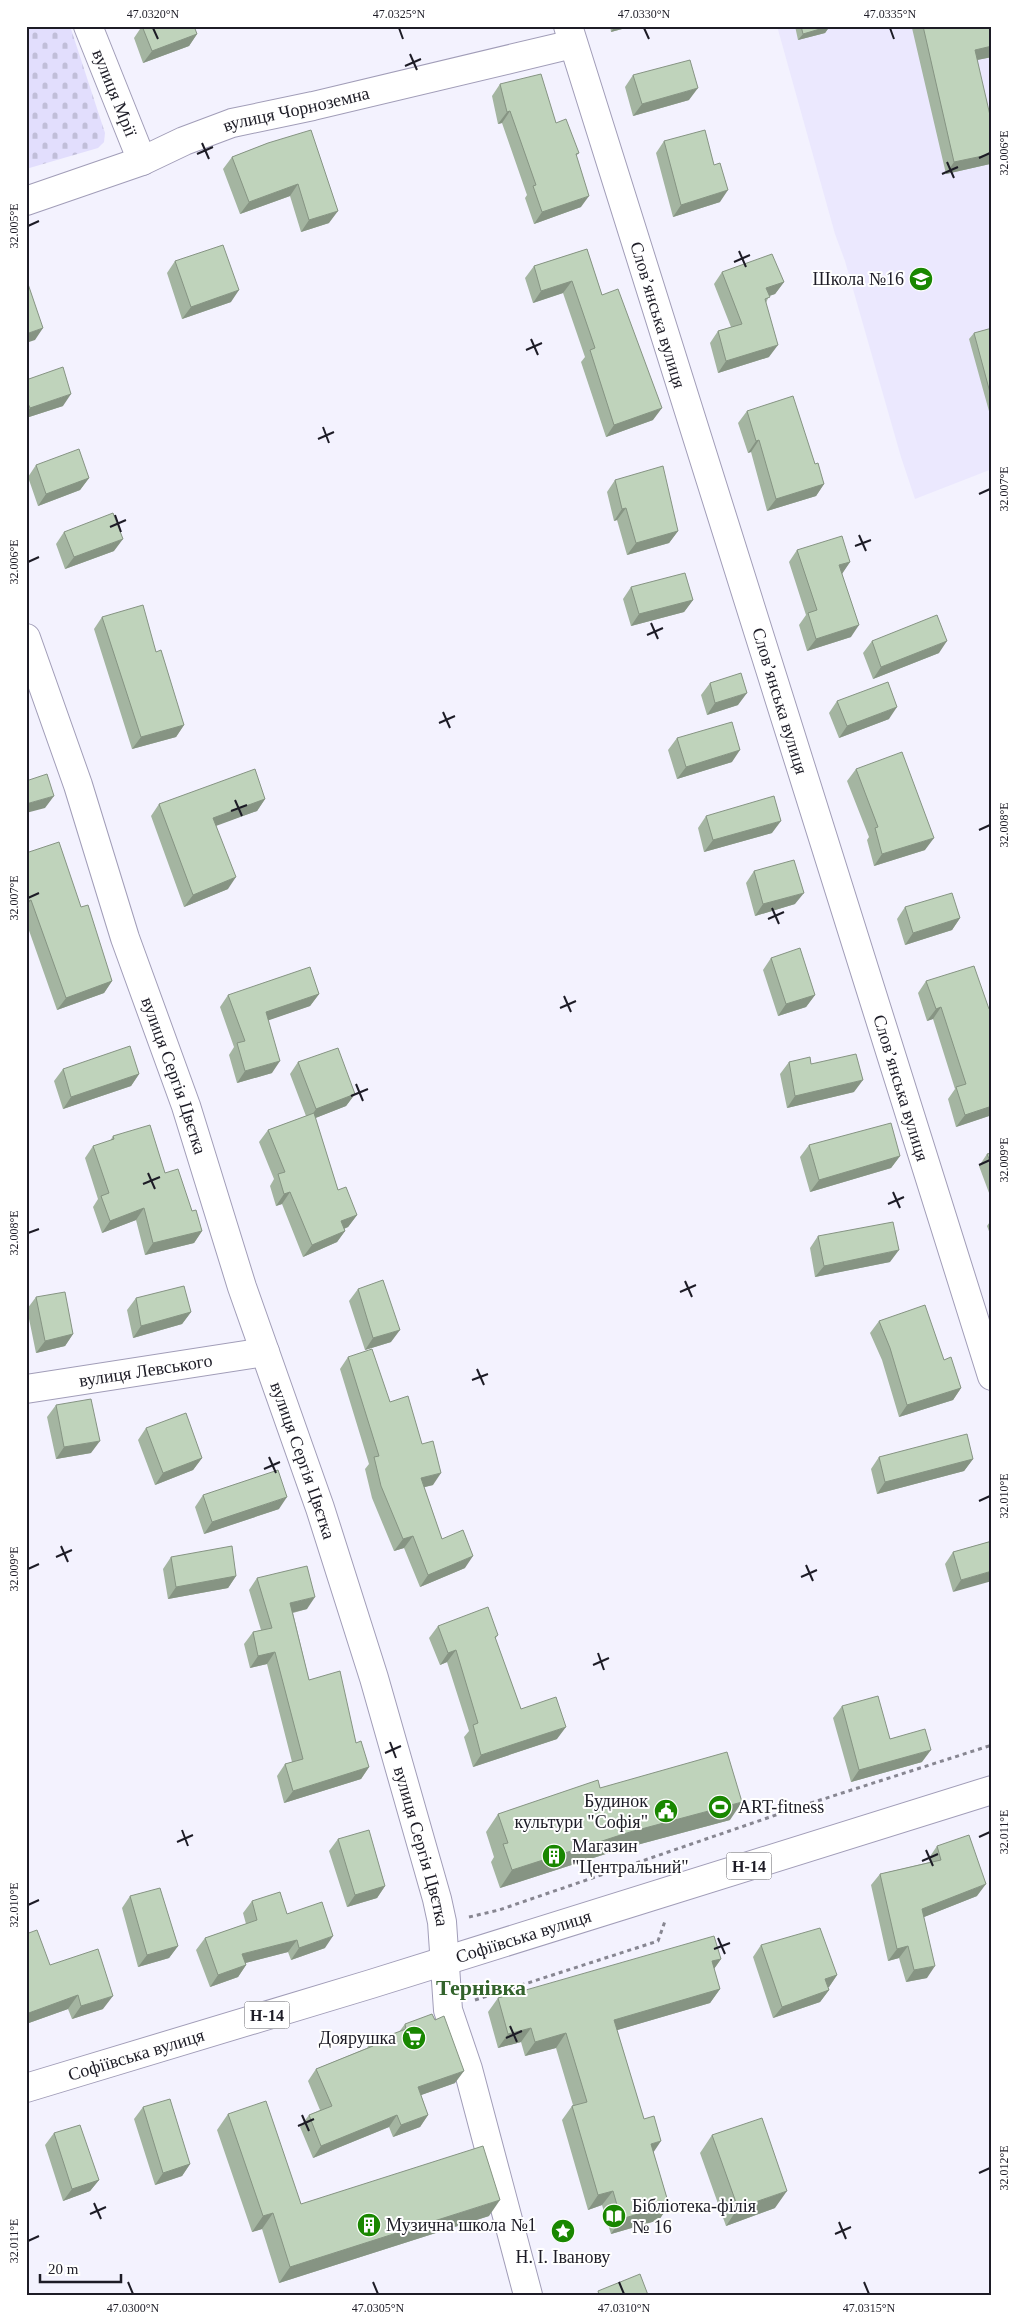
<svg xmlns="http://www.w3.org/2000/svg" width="1018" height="2321" font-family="'Times New Roman',serif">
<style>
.built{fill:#ebe8fe}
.cemetery{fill:url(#cemetery-stones)}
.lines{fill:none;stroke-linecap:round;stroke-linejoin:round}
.minor-casing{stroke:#a19db8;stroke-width:30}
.major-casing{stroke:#a19db8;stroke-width:30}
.path{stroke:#878691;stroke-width:3;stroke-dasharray:4 4;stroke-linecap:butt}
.minor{stroke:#fff;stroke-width:28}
.major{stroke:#fff;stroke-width:28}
.wall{fill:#a4b5a1}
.shaded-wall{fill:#869483}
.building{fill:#bfd3bb;stroke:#869483}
.ticks{fill:none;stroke:#1d1c26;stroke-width:2}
.labels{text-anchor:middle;stroke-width:4;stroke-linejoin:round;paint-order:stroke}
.shield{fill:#fff;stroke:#616067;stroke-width:1}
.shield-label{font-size:16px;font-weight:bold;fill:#1d1c26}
.street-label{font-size:18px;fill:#1d1c26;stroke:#fff}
.poi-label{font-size:18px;fill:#1d1c26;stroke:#fff;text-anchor:start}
.district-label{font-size:22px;font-weight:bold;fill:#33632c;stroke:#fff}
.neatline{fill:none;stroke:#1d1c26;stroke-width:2}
.ticks-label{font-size:12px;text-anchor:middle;fill:#1d1c26}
</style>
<defs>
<pattern id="cemetery-stones" width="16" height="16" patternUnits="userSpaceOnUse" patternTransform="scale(1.25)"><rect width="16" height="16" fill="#e2defd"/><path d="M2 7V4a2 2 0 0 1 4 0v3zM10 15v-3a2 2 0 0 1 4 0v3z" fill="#c1bed9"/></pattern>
</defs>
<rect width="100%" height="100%" fill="#f3f2fe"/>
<path class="built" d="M777,26H992V469L915,499L901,457L845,261L835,234Z"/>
<path class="cemetery" d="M26,26H70L105,133L104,142L98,148L26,169Z"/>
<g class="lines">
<g class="minor-casing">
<g id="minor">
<path id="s1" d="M88,26L142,161"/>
<path d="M568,26L992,1376"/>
<path id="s2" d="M26,201L142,161L184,141L232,123L313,106L573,44"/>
<path id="s3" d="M26,638L78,785L125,938L186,1106L242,1287L320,1508L374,1678L437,1899L442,1922L448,2010L468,2069L528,2295"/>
<path id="s4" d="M26,1389L265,1352"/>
</g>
</g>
<g class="major-casing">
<g id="major">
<path id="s5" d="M26,2088L371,1984L992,1790"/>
</g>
</g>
<path class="path" d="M469,1917L499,1910L811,1803L992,1745
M475,2000L658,1941L665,1921"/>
<use href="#minor" class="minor"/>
<use href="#major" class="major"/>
</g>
<path class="wall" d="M142,26L197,34L189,46L143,63L134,38Z
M610,26H633L611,32Z
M795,26H830L825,33L798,40Z
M913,26H992V57L977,60L990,164L946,174L912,28Z
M633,75L689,100L633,116L625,87Z
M500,84L556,123L579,153L576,156L581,207L534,224L525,198L527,195L502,123L498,124L492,96Z
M664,141L720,202L673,217L656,153Z
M268,143L329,223L301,232L290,196L240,214L223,169L232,157Z
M587,249L602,295L653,420L606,437L581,362L585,357L563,293L533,303L525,278L534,266Z
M175,261L231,302L182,319L167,273Z
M722,272L784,282L775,294L769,296L766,303L769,357L718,373L710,343L718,331L731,327L714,284Z
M992,328V422L969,339L974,333Z
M26,380L63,406L26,418Z
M747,411L815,464L824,484L816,496L767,511L751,452L748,453L738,423Z
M36,465L89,478L80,490L38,506L28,477Z
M615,480L678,531L669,543L627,555L617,520L614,521L607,492Z
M64,532L114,551L65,569L56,544Z
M797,550L850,562L842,573L851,637L807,651L799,625L806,615L789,562Z
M631,587L693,600L684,612L631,626L623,599Z
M102,617L156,652L184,725L176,737L132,749L94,629Z
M872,641L939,653L873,679L863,653Z
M710,683L738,705L707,715L701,695Z
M837,701L889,719L839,738L829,713Z
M677,738L732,762L677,779L668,750Z
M856,769L925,850L874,866L867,840L869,837L847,781Z
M265,799L257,811L216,825L228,889L184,907L151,816L159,804Z
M706,816L772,833L704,852L698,828Z
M26,853L112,981L104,993L57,1010L26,922Z
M754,871L795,904L755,916L746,883Z
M905,907L960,918L952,930L905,945L897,919Z
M771,958L815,995L806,1007L778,1016L763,970Z
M926,981L989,1009H992V1115L956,1127L948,1099L955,1089L933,1019L927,1021L918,993Z
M319,994L310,1006L268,1020L272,1073L237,1083L229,1055L234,1047L220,1007L228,995Z
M298,1062L355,1094L346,1106L315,1118L338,1190L357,1215L348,1227L344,1229L345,1231L337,1242L303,1257L282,1204L276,1206L270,1186L274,1179L259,1142L268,1130L306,1116L290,1074Z
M789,1062L811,1064L854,1092L787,1108L780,1074Z
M63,1069L139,1074L131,1086L63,1109L54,1081Z
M113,1136L165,1173L192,1211L202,1231L194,1243L145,1255L136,1220L102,1233L93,1207L98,1199L85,1158L93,1146L110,1141Z
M809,1145L900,1156L891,1168L810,1192L800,1157Z
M992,1153V1201L979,1166L987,1154Z
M992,1219V1239L987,1226Z
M818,1236L890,1262L815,1277L810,1248Z
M358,1289L391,1342L365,1350L349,1301Z
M36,1297L73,1334L65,1346L36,1353L27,1309Z
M136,1298L191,1312L182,1324L133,1338L127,1310Z
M879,1321L944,1360L961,1388L953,1400L899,1417L882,1360L870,1333Z
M348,1357L390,1402L433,1485L424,1487L442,1539L465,1568L420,1587L404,1548L394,1551L372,1498L365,1469L369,1464L340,1369Z
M56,1405L91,1453L56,1459L47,1417Z
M146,1428L202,1458L193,1470L155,1485L138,1440Z
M879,1457L973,1459L964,1471L877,1494L871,1469Z
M203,1495L279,1509L204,1534L195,1507Z
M992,1541L953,1592L945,1564L953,1552Z
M171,1557L236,1576L228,1588L168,1599L163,1569Z
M257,1578L307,1609L293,1613L309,1680L356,1743L369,1767L361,1779L284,1803L277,1776L285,1764L292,1762L267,1664L250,1668L244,1644L253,1632L261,1630L249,1590Z
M438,1626L498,1635L495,1639L521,1709L557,1739L473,1767L464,1737L469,1731L447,1662L440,1665L429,1638Z
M842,1706L890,1739L922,1762L851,1782L833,1718Z
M600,1788L730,1820L618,1850L500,1888L491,1862L494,1857L486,1832L498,1814Z
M338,1839L385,1886L377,1898L347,1907L329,1851Z
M937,1846L977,1896L924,1917L927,1978L906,1982L899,1958L888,1961L871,1885L880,1874L930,1862L929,1858Z
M130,1896L178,1946L169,1958L138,1967L122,1908Z
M252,1901L287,1914L325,1948L291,1960L288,1952L245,1963L246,1965L238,1977L210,1987L196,1950L205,1938L246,1924L243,1913Z
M26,1934L50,1965L103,2009L72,2019L68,2009L26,2024Z
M761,1945L837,1975L829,1987H828L829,1990L820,2002L773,2018L753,1957Z
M721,1959L714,1969L720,1989L710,2003L617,2030L669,2205L659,2220L611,2234L602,2205L588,2210L562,2120L572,2106L573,2105L556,2048L525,2056L521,2042L498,2048L488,2012L498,1998Z
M405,2024L455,2083L421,2095L428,2115L420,2127L393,2137L389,2127L313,2158L300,2127L309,2115L320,2110L308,2081L316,2069L367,2048L371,2042L399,2032Z
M143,2107L190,2164L182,2176L155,2185L134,2119Z
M228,2114L301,2204L489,2216L279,2283L262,2229L252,2232L217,2130Z
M54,2133L99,2180L90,2191L63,2201L45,2145Z
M712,2135L775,2208L726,2226L700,2153Z"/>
<path class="shaded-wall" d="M615,26H633L611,32Z
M830,26L825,33L798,40L803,34Z
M197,34L189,46L143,63L152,51Z
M992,46V57L967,62L975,50Z
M698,88L689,100L633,116L642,104Z
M510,111L502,123L498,124L507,112Z
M992,154V162L990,164L946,174L954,162Z
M298,184L290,196L240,214L249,202Z
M728,190L720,202L673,217L681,205Z
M589,196L581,207L534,224L542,212Z
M338,211L329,223L301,232L309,220Z
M572,281L563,293L533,303L541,291Z
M784,282L775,294L758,300L766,288Z
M239,290L231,302L182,319L191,307Z
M43,328L35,340L26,343V334Z
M778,345L769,357L718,373L726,361Z
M71,394L63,406L26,418V413L30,408Z
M662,408L653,420L606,437L614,425Z
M759,440L751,452L748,453L756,441Z
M89,478L80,490L38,506L46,494Z
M824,484L816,496L767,511L776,499Z
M626,508L617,520L614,521L622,509Z
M678,531L669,543L627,555L636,543Z
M123,539L114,551L65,569L74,557Z
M850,562L842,574L839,565Z
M693,600L684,612L631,626L639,614Z
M859,625L851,637L807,651L816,639Z
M947,641L939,653L873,679L881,667Z
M747,693L738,705L707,715L715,703Z
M897,707L889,719L839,738L847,726Z
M184,725L176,737L132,749L141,737Z
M740,750L732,762L677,779L686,767Z
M54,796L45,808L26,813V804Z
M265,799L257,811L205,830L213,818Z
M781,821L772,833L704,852L713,840Z
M934,838L925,850L874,866L882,854Z
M236,877L228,889L184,907L193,895Z
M804,893L795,904L755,916L763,904Z
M31,900L26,907V902Z
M960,918L952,930L905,945L913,933Z
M112,981L104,993L57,1010L66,998Z
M319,994L310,1006L258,1024L266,1012Z
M815,995L806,1007L778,1016L786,1004Z
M941,1007L933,1019L927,1021L936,1009Z
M280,1061L272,1073L237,1083L245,1071Z
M139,1074L131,1086L63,1109L71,1097Z
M863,1080L854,1092L787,1108L795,1096Z
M355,1094L346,1106L308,1121L316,1109Z
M992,1106V1115L956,1127L965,1115Z
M900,1156L891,1168L810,1192L819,1180Z
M290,1192L282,1204L276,1206L284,1194Z
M144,1208L136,1220L102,1233L110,1221Z
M357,1215L348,1227L333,1233L341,1221Z
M202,1231L194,1243L145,1255L153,1243Z
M345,1231L337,1242L303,1257L312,1245Z
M899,1250L890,1262L815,1277L824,1266Z
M191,1312L182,1324L133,1338L141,1326Z
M400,1330L391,1342L365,1350L373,1338Z
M73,1334L65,1346L36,1353L45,1341Z
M961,1388L953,1400L899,1417L907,1405Z
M100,1441L91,1453L56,1459L64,1447Z
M202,1458L193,1470L155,1485L163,1473Z
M973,1459L964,1471L877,1494L885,1482Z
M441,1473L433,1485L413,1490L421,1478Z
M287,1497L279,1509L204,1534L212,1522Z
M413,1536L404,1548L394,1551L403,1539Z
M473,1556L465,1568L420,1587L428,1575Z
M992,1571V1581L953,1592L961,1580Z
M236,1576L228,1588L168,1599L176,1587Z
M315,1597L307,1609L282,1615L290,1603Z
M456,1650L447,1662L440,1665L448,1653Z
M275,1652L267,1664L250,1668L258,1656Z
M566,1727L557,1739L473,1767L481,1755Z
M931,1750L922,1762L851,1782L859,1770Z
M369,1767L361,1779L284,1803L293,1791Z
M742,1802L730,1820L618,1850L500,1888L512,1870L630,1832Z
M986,1884L977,1896L914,1921L922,1909Z
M385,1886L377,1898L347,1907L355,1895Z
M333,1936L325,1948L291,1960L299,1948Z
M297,1940L288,1952L234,1966L242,1954Z
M178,1946L169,1958L138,1967L147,1955Z
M908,1946L899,1958L888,1961L897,1949Z
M721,1959L711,1973L712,1961Z
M246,1965L238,1977L210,1987L218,1975Z
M935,1966L927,1978L906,1982L914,1970Z
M837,1975L829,1987L817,1991L825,1979Z
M720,1989L710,2003L604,2034L614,2020Z
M829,1990L820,2002L773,2018L782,2007Z
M78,1995L68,2009L26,2024V2014Z
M113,1996L103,2009L72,2019L81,2006Z
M531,2028L521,2042L498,2048L508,2034Z
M566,2033L556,2048L525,2056L535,2042Z
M464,2071L455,2083L410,2099L418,2087Z
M397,2115L389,2127L313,2158L321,2146Z
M428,2115L420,2127L393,2137L401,2125Z
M661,2141L651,2156V2144Z
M190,2164L182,2176L155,2185L163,2173Z
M99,2180L90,2191L63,2201L72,2189Z
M613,2191L602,2205L588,2210L598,2195Z
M787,2191L775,2208L726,2226L738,2208Z
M500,2200L489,2216L279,2283L290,2267Z
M669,2205L659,2220L611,2234L621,2219Z
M273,2213L262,2229L252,2232L263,2216Z"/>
<path class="building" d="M142,26H194L197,34L152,51Z
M801,26H830L803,34Z
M923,26H992V46L975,50L992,124V154L954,162Z
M690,60L698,88L642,104L633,75Z
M541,74L556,123L566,119L579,153L576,154L589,196L542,212L533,186L536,185L510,111L507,112L500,84Z
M311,130L338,211L309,220L298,184L249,202L232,157L268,143Z
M705,130L714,165L720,163L728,190L681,205L664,141Z
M223,245L239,290L191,307L175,261Z
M587,249L602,295L618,289L662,408L614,425L590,350L595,348L572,281L541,291L534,266Z
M772,254L784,282L766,288L770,297L765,299L778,345L726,361L718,331L742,324L722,272Z
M26,260L28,267L26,268Z
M26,278L43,328L26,334Z
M992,328V400L974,333Z
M63,367L71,394L30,408L26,399V380Z
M793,396L815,464L818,463L824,484L776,499L759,440L756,441L747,411Z
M79,449L89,478L46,494L36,465Z
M663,466L678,531L636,543L626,508L622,509L615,480Z
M113,513L123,539L74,557L64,532Z
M842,536L850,562L839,565L859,625L816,639L808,613L817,610L797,550Z
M685,573L693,600L639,614L631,587Z
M143,605L156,652L161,650L184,725L141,737L102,617Z
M937,615L947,641L881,667L872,641Z
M741,673L747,693L715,703L710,683Z
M888,682L897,707L847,726L837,701Z
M732,722L740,750L686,767L677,738Z
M902,752L934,838L882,854L875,828L878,827L856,769Z
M255,769L265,799L213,818L236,877L193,895L159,804Z
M47,774L54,796L26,804V781Z
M774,796L781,821L713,840L706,816Z
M59,842L81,907L88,905L112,981L66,998L31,900L26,902V853Z
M794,860L804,893L763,904L754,871Z
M952,893L960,918L913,933L905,907Z
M800,948L815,995L786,1004L771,958Z
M974,966L989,1009H992V1106L965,1115L956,1087L966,1084L941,1007L936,1009L926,981Z
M310,967L319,994L266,1012L280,1061L245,1071L237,1043L245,1041L228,995Z
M130,1046L139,1074L71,1097L63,1069Z
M338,1048L355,1094L316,1109L298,1062Z
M856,1054L863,1080L795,1096L789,1062L810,1057L811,1064Z
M314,1113L338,1190L346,1187L357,1215L341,1221L345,1231L312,1245L290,1192L284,1194L278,1174L285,1172L268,1130Z
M891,1123L900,1156L819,1180L809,1145Z
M150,1125L165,1173L178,1169L192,1211L196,1210L202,1231L153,1243L144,1208L110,1221L101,1196L109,1193L93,1146L114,1139L113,1136Z
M992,1153V1166L987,1154Z
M893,1222L899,1250L824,1266L818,1236Z
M383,1280L400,1330L373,1338L358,1289Z
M184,1286L191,1312L141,1326L136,1298Z
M65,1292L73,1334L45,1341L36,1297Z
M925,1305L944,1360L951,1357L961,1388L907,1405L890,1348L879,1321Z
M372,1349L390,1402L408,1396L422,1444L433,1441L441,1473L421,1478L442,1539L463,1530L473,1556L428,1575L413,1536L403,1539L381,1486L374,1457L379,1456L348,1357Z
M91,1399L100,1441L64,1447L56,1405Z
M186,1413L202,1458L163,1473L146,1428Z
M967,1434L973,1459L885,1482L879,1457Z
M278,1470L287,1497L212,1522L203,1495Z
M992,1541V1571L961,1580L953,1552Z
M232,1546L236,1576L176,1587L171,1557Z
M307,1566L315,1597L290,1603L309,1680L340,1671L356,1743L361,1741L369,1767L293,1791L285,1764L303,1759L275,1652L258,1656L253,1632L272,1628L257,1578Z
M488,1607L498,1635L495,1637L521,1709L556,1697L566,1727L481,1755L473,1725L478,1723L456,1650L448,1653L438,1626Z
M878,1696L890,1739L925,1729L931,1750L859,1770L842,1706Z
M727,1752L742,1802L630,1832L512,1870L503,1844L508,1843L498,1814L598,1780L600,1788Z
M369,1830L385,1886L355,1895L338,1839Z
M969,1835L986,1884L922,1909L935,1966L914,1970L908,1946L897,1949L880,1874L941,1860L937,1846Z
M160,1888L178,1946L147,1955L130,1896Z
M280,1892L287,1914L322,1902L333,1936L299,1948L297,1940L242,1954L246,1965L218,1975L205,1938L257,1920L252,1901Z
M820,1928L837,1975L825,1979L829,1990L782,2007L761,1945Z
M37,1930L50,1965L98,1949L113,1996L81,2006L78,1995L26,2014V1934Z
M714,1936L721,1959L712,1961L720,1989L614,2020L644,2119L654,2116L661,2141L651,2144L669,2205L621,2219L613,2191L598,2195L572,2106L587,2102L566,2033L535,2042L531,2028L508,2034L498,1998Z
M432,2014L435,2020L444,2016L464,2071L418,2087L428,2115L401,2125L397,2115L321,2146L309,2115L332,2106L316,2069L373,2046L371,2042L406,2029L405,2024Z
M170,2099L190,2164L163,2173L143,2107Z
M266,2101L301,2204L483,2146L500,2200L290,2267L273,2213L263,2216L228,2114Z
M762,2118L787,2191L738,2208L712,2135Z
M80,2125L99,2180L72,2189L54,2133Z
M640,2274L648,2295H599L598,2291Z"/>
<path class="ticks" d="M153,28L158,39M399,28L403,39M644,28L649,39M890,28L894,39M410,54L417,70M405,66L421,59M202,143L209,159M197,154L213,147M979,158L990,153M947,162L954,178M942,174L958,167M28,226L39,221M739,251L746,267M734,262L750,255M531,339L538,355M526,350L542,343M323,427L329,443M318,439L334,432M979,494L990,489M115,515L121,532M110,527L126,520M859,535L866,551M855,546L871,540M28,562L39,557M651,623L658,639M647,635L663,628M443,712L450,728M439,723L455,716M235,800L242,816M231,811L247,805M979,830L990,825M28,898L39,893M772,908L779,924M768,919L784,912M564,996L571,1012M560,1008L576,1001M356,1084L363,1101M351,1096L368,1089M979,1165L990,1160M148,1173L155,1189M143,1184L160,1177M893,1192L900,1208M888,1204L904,1197M28,1233L39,1229M685,1281L692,1297M680,1292L696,1285M477,1369L484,1385M472,1380L488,1374M269,1457L276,1473M264,1469L280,1462M979,1501L990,1496M61,1546L68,1562M56,1557L72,1550M806,1565L813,1581M28,1569L39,1564M801,1577L817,1570M598,1653L604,1670M593,1665L609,1658M390,1742L396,1758M385,1753L401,1746M182,1830L188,1846M979,1837L990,1832M177,1842L193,1835M926,1850L933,1866M922,1861L938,1854M28,1905L39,1900M718,1938L725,1954M714,1949L730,1943M510,2026L517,2042M506,2038L522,2031M302,2115L309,2131M298,2126L314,2119M979,2173L990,2168M94,2203L101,2219M90,2214L106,2207M839,2222L846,2239M835,2234L851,2227M28,2241L39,2236M128,2282L133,2294M373,2282L378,2294M619,2282L624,2294M864,2282L869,2294"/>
<defs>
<g id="school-disc" transform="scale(1.25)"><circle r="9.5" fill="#198700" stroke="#fff"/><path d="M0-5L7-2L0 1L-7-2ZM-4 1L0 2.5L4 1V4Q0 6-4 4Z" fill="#fff"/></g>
<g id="stadium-disc" transform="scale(1.25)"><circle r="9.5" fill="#198700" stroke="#fff"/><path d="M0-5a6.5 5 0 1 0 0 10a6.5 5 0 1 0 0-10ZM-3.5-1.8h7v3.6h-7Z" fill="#fff"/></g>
<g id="civic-disc" transform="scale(1.25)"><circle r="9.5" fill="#198700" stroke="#fff"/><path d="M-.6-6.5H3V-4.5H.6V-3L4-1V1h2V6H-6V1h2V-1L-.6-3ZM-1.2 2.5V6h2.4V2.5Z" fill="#fff"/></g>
<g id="building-disc" transform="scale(1.25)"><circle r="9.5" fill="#198700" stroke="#fff"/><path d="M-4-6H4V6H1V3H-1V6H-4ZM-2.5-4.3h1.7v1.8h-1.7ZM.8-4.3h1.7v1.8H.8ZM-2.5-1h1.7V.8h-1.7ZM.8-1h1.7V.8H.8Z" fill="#fff"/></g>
<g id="supermarket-disc" transform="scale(1.25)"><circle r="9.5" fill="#198700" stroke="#fff"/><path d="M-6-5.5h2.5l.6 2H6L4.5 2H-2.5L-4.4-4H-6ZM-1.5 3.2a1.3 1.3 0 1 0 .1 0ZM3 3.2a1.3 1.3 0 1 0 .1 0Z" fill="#fff"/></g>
<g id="library-disc" transform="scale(1.25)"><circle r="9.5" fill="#198700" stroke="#fff"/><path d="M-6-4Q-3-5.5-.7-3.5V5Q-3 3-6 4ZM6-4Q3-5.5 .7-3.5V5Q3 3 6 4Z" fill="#fff"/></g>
<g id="sight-disc" transform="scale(1.25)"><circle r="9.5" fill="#198700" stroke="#fff"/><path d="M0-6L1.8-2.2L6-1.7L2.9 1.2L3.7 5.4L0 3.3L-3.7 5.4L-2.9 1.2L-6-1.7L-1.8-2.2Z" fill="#fff"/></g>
</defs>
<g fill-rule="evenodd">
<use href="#school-disc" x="921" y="279"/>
<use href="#stadium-disc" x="720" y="1807"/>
<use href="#civic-disc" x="666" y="1811"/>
<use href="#building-disc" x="554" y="1856"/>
<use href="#supermarket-disc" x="414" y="2038"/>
<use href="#library-disc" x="614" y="2216"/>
<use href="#building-disc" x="369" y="2225"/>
<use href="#sight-disc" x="563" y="2231"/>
</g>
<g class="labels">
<g class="shield">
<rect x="726.5" y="1852.5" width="45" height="27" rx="4"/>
<rect x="244.5" y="2001.5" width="45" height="27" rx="4"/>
</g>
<g class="shield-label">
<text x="749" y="1872">Н-14</text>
<text x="267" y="2021">Н-14</text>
</g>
<g class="street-label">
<text dy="6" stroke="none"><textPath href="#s1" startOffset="72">вулиця Мрії</textPath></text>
<text dy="6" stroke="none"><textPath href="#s2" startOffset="286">вулиця Чорноземна</textPath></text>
<text transform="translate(658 315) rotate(73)" y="6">Словʼянська вулиця</text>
<text transform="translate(780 701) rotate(73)" y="6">Словʼянська вулиця</text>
<text dy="6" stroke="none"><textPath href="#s3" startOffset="462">вулиця Сергія Цвєтка</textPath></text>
<text transform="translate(901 1088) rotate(73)" y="6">Словʼянська вулиця</text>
<text dy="6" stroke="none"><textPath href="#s4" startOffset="121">вулиця Левського</textPath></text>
<text dy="6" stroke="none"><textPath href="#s3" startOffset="868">вулиця Сергія Цвєтка</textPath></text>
<text dy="6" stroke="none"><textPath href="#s3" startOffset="1272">вулиця Сергія Цвєтка</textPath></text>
<text dy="6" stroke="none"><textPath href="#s5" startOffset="520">Софіївська вулиця</textPath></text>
<text dy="6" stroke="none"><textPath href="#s5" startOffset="115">Софіївська вулиця</textPath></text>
</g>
<g class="poi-label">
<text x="904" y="285" text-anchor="end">Школа №16</text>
<text x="648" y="1807" text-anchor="end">Будинок<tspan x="648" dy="21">культури "Софія"</tspan></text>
<text x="738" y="1813">ART-fitness</text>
<text x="572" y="1852">Магазин<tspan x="572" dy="21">"Центральний"</tspan></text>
<text x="396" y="2044" text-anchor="end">Доярушка</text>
<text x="632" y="2212">Бібліотека-філія<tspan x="632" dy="21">№ 16</tspan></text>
<text x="386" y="2231">Музична школа №1</text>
<text x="563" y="2263" text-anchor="middle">Н. І. Іванову</text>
</g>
<g class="district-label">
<text x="481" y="1995">Тернівка</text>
</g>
</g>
<rect width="1018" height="2321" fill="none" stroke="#ffffff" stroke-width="55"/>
<path d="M40 2274v8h81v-8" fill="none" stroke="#1d1c26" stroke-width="2.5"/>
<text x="48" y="2274" font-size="15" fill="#1d1c26" stroke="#ffffff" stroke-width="4" paint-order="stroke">20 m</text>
<rect x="28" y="28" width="962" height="2266" class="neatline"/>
<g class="ticks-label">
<text x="153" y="18">47.0320°N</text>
<text x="399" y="18">47.0325°N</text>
<text x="644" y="18">47.0330°N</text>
<text x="890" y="18">47.0335°N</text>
<text transform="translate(1004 153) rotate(-90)" y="4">32.006°E</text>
<text transform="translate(14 226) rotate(-90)" y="4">32.005°E</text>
<text transform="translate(1004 489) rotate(-90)" y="4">32.007°E</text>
<text transform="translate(14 562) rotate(-90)" y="4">32.006°E</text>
<text transform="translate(1004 825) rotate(-90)" y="4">32.008°E</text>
<text transform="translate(14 898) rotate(-90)" y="4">32.007°E</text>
<text transform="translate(1004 1160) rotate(-90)" y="4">32.009°E</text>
<text transform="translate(14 1233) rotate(-90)" y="4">32.008°E</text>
<text transform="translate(1004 1496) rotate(-90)" y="4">32.010°E</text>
<text transform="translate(14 1569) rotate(-90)" y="4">32.009°E</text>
<text transform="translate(1004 1832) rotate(-90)" y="4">32.011°E</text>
<text transform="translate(14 1905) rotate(-90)" y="4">32.010°E</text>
<text transform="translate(1004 2168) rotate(-90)" y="4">32.012°E</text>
<text transform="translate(14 2241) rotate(-90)" y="4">32.011°E</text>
<text x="133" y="2312">47.0300°N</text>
<text x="378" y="2312">47.0305°N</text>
<text x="624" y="2312">47.0310°N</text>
<text x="869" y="2312">47.0315°N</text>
</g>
</svg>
